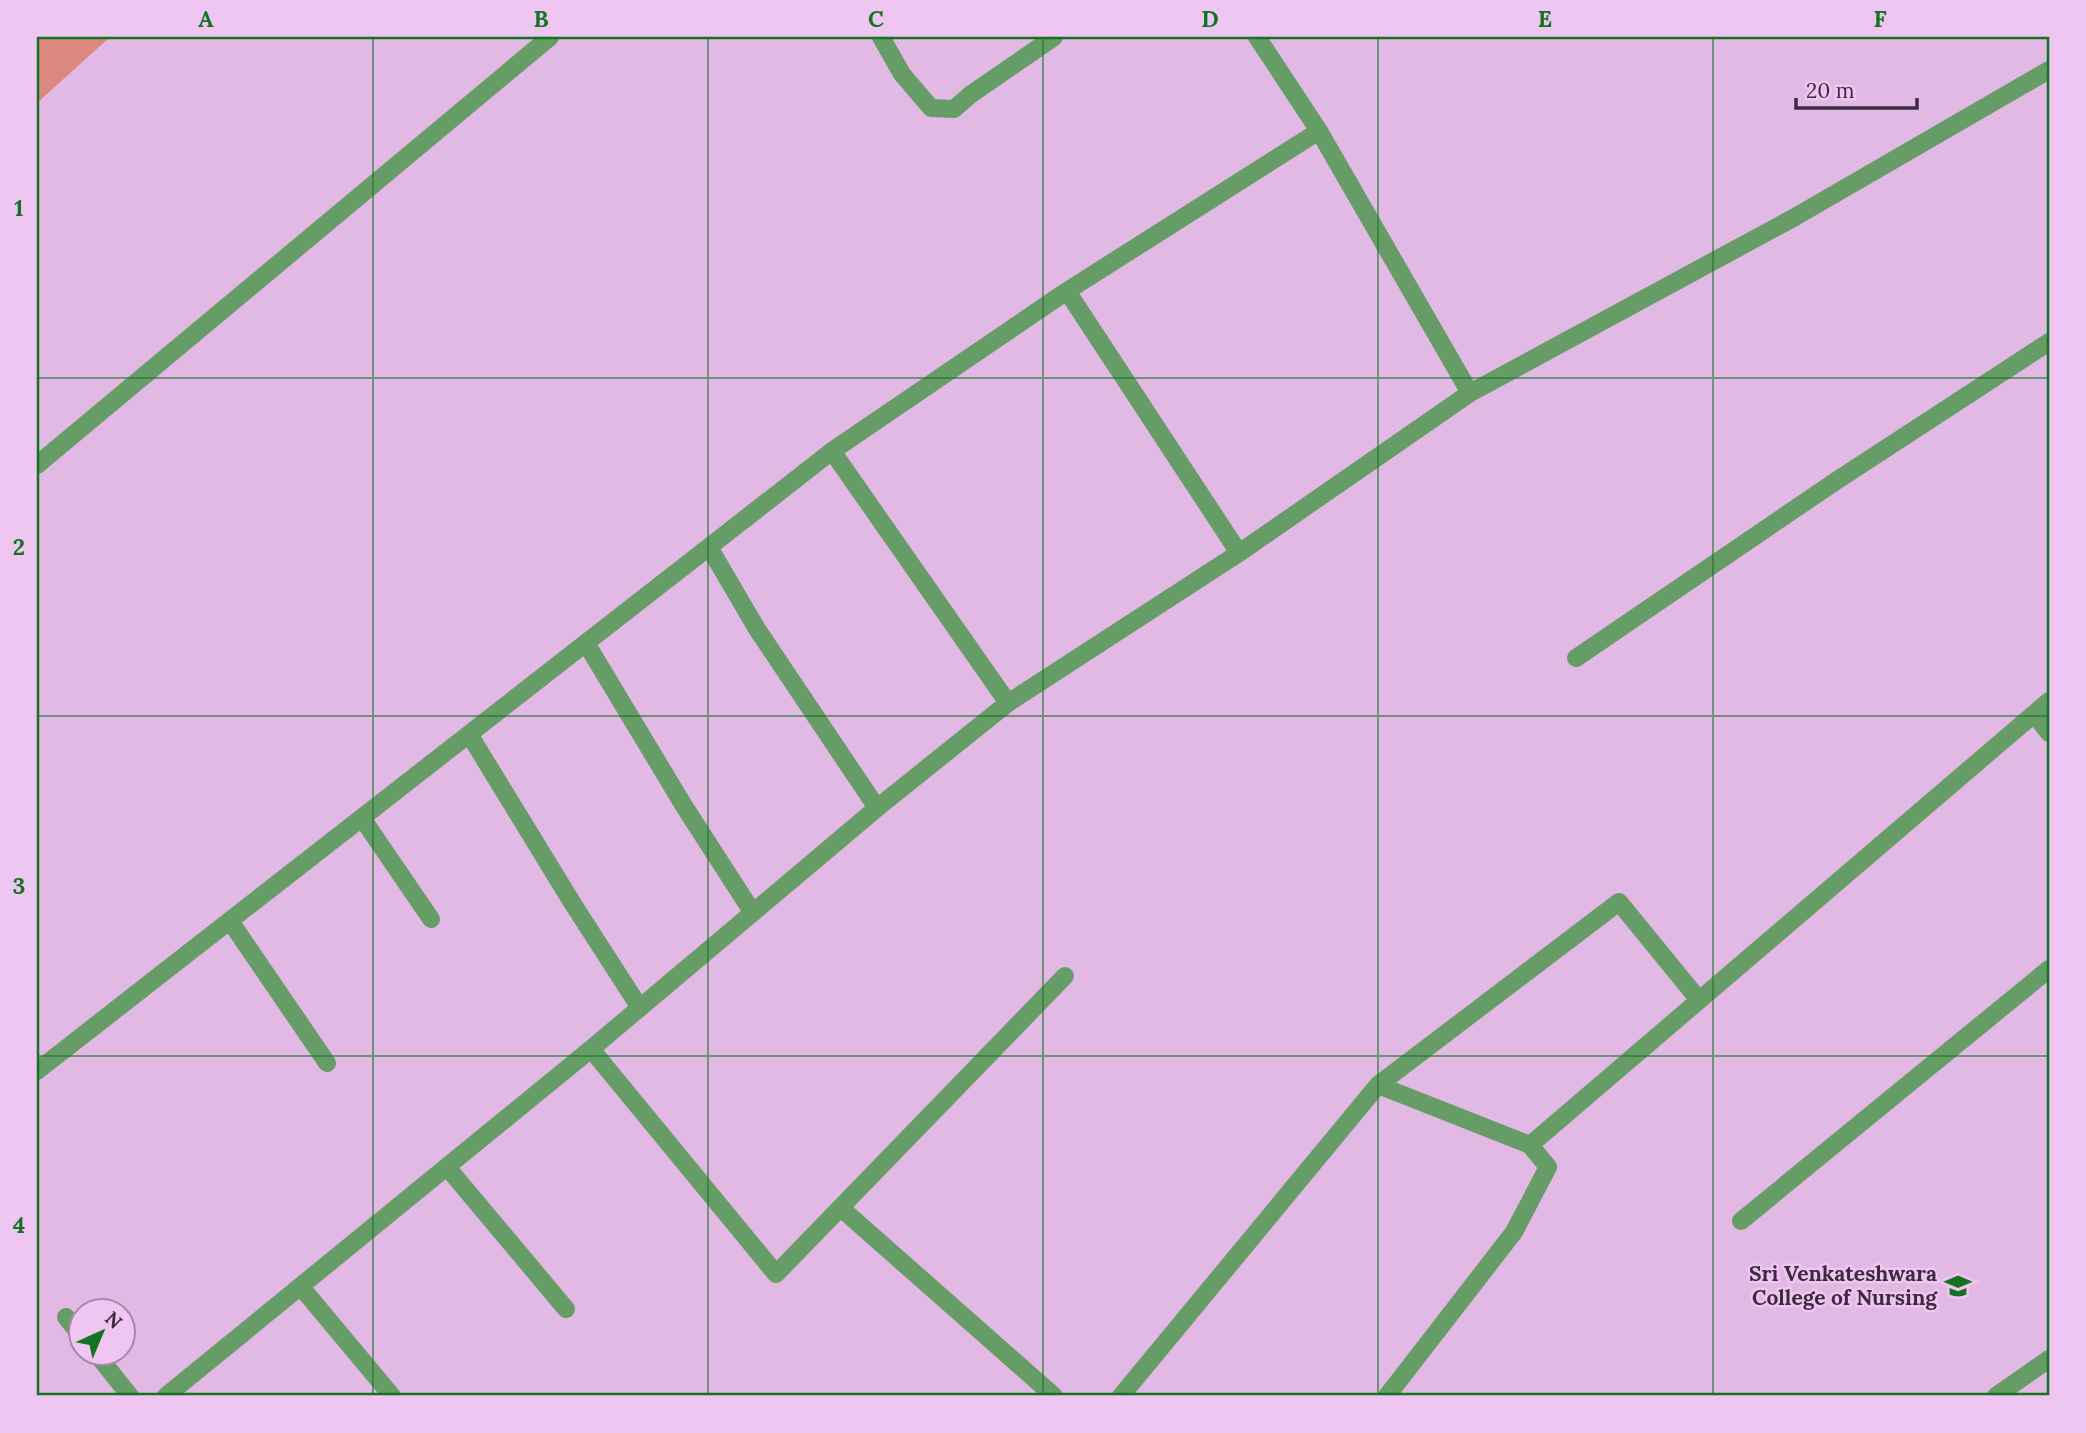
<svg xmlns="http://www.w3.org/2000/svg" width="2086" height="1433" font-family="Lora,serif">
<style>
.green{fill:#dc8881}
.lines{fill:none;stroke-linecap:round;stroke-linejoin:round}
.minor{stroke:#669c66;stroke-width:18}
.grid{fill:none;stroke:#147322;stroke-width:2;stroke-opacity:0.55}
.labels{text-anchor:middle;stroke-width:5;stroke-linejoin:round;paint-order:stroke}
.poi-label{font-size:21px;font-weight:bold;fill:#3b2b3c;stroke:#efc6f1;text-anchor:end}
.neatline{fill:none;stroke:#147322;stroke-width:2.5}
.grid-label{font-size:23px;text-anchor:middle;font-weight:bold;fill:#147322}
</style>
<rect width="100%" height="100%" fill="#e2b9e4"/>
<path class="green" d="M37,37H110L37,103Z"/>
<g class="lines">
<path class="minor" d="M881,37L902,74L931,108L954,109L970,95L1054,37
M1257,37L1319,131
M1067,291L1239,553
M832,451L1008,703
M37,465L550,37
M709,547L757,629L877,808
M586,643L684,806L753,913
M1576,658L1836,481L2049,342
M2034,714L2049,733
M469,734L573,904L640,1008
M362,818L431,919
M230,921L327,1063
M591,1049L776,1274L1065,976
M37,1071L832,451L1067,291L1319,131L1470,393
M1378,1085L1619,902L1699,1000
M1530,1145L2049,701
M447,1167L566,1309
M842,1209L1054,1396
M1741,1221L2049,969
M301,1287L392,1396
M66,1317L80,1335
M95,1352L130,1396
M166,1396L591,1049L877,808L1008,703L1239,553L1470,393L1795,217L2049,70
M1121,1396L1378,1085L1530,1145L1548,1167L1514,1232L1387,1396
M1996,1396L2049,1359"/>
</g>
<path class="grid" d="M373,37V1396M708,37V1396M1043,37V1396M1378,37V1396M1713,37V1396M37,378H2049M37,716H2049M37,1056H2049"/>
<defs>
<g id="university-bare" transform="scale(2.1)"><path d="M0-5L7-2L0 1L-7-2ZM-4 1L0 2.5L4 1V4Q0 6-4 4Z" fill="#147322" stroke="#efc6f1" stroke-width="2.5" paint-order="stroke"/></g>
</defs>
<g fill-rule="evenodd">
<use href="#university-bare" x="1958" y="1286"/>
</g>
<g class="labels">
<g class="poi-label">
<text x="1937" y="1281">Sri Venkateshwara<tspan x="1937" dy="24">College of Nursing</tspan></text>
</g>
</g>
<rect width="2086" height="1433" fill="none" stroke="#efc6f1" stroke-width="77"/>
<g transform="translate(102 1332) rotate(44)"><circle r="33" fill="#efc6f1" stroke="#a788a9" stroke-width="2"/>
<path d="M0-5L12 26L0 18L-12 26Z" fill="#147322"/>
<text y="-10" font-size="19" font-weight="bold" text-anchor="middle" fill="#3b2b3c">N</text>
</g>
<path d="M1796 98v10h121v-10" fill="none" stroke="#3b2b3c" stroke-width="3.5"/>
<text x="1806" y="98" font-size="21" fill="#3b2b3c" stroke="#efc6f1" stroke-width="5" paint-order="stroke">20 m</text>
<rect x="38" y="38" width="2010" height="1356" class="neatline"/>
<g class="grid-label">
<text x="206" y="27">A</text>
<text x="541" y="27">B</text>
<text x="876" y="27">C</text>
<text x="1210" y="27">D</text>
<text x="1545" y="27">E</text>
<text x="1880" y="27">F</text>
<text x="19" y="216">1</text>
<text x="19" y="555">2</text>
<text x="19" y="894">3</text>
<text x="19" y="1233">4</text>
</g>
</svg>
